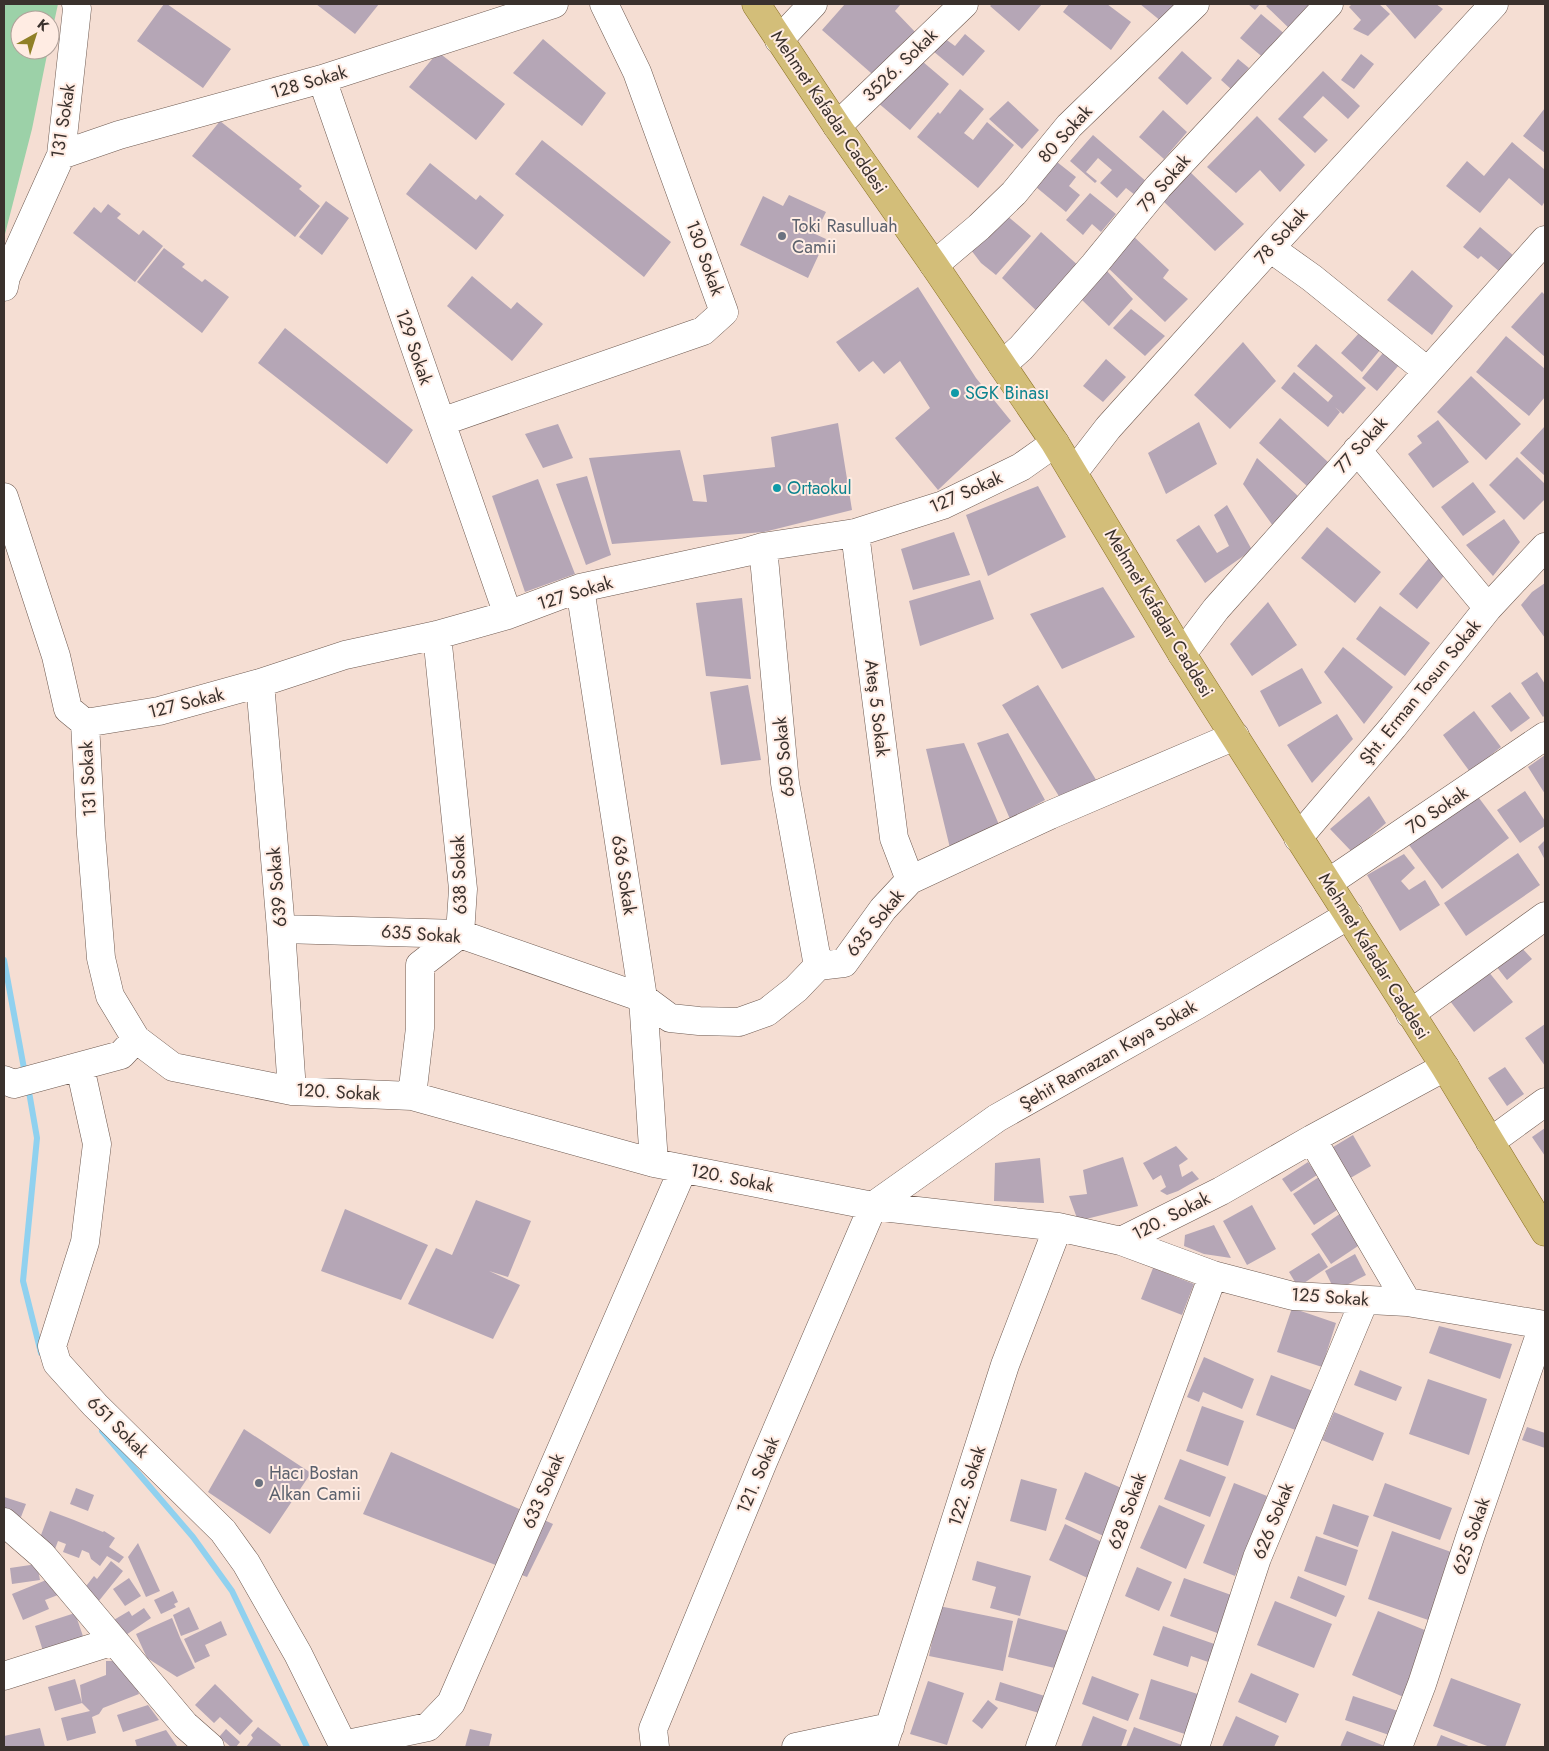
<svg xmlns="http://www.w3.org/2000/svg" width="1549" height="1751" font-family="Jost,sans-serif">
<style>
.green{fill:#9cd1a8}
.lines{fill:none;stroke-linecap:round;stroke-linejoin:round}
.stream{stroke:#90d1ef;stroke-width:6}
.building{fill:#b5a6b6}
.minor-casing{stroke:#6e5a51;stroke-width:29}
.major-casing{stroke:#8a7024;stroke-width:29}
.minor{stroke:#fff;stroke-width:28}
.major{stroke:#d3be79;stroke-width:28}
.worship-dot{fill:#6b7280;stroke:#ffece3;stroke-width:2}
.culture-dot{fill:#0f9aa8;stroke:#ffece3;stroke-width:2}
.labels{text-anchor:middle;stroke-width:4;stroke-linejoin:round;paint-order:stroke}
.street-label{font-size:18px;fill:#3a312d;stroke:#ffece3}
.worship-label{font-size:18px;fill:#5b616d;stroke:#ffece3;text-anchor:start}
.culture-label{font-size:18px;fill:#0d838f;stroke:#ffece3;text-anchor:start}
</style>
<rect width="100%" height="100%" fill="#f5ded3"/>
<path class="green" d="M4,4H58L50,41V20H20V50H48L32,129L4,238Z"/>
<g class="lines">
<path class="stream" d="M4,960L25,1074
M28,1086L37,1138L23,1281L41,1353
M102,1431L193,1537L232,1591L307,1747"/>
</g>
<path class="building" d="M164,4H167L231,49L203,88L137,41Z
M316,4H379L355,34Z
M845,4H901L895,11L918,35L879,80L822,30Z
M992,4H1042L1019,31L990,6Z
M1069,4H1107L1131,22L1111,50L1063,12Z
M1140,4H1186L1167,26Z
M1248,4H1260L1255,10Z
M1269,4H1311L1293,32L1266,6Z
M1352,4H1379L1390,14L1368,36L1353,29L1361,20L1349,7Z
M1385,4H1436L1443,9L1415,39Z
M1261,14L1287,36L1266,60L1240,38Z
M965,34L985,51L963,76L933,51L944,38L955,46Z
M543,39L606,93L582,126L513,73Z
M1182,51L1212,78L1187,105L1158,78Z
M438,52L505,104L476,140L409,87Z
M1361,54L1374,64L1354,89L1341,80Z
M916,56L949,84L910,130L877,102Z
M1238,59L1249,68L1231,89L1221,80Z
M1323,71L1360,106L1348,119L1323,96L1303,117L1328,140L1315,153L1278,119Z
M960,89L984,109L964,133L973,140L987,122L1014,145L978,188L917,137L938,112L940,114Z
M1008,101L1039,130L1022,149L989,119Z
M1545,108V153L1523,136Z
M1163,110L1187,132L1164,159L1139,137Z
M1257,116L1305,165L1280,192L1260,170L1236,193L1207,167Z
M220,121L302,186L299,189L320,206L295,237L192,156Z
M1093,135L1148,183L1135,195L1126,188L1117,198L1100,183L1112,170L1098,158L1086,172L1097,181L1095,183L1070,161Z
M542,140L671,242L644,277L515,174Z
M1512,142L1545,170V201L1542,206L1509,178L1480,213L1446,186L1467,161L1484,176Z
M1057,162L1076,177L1069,186L1080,195L1066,212L1036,187Z
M430,163L476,200L480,195L504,215L476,250L406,194Z
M1189,171L1244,224L1215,251L1162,200Z
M1090,193L1116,214L1101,232L1092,224L1083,235L1066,220Z
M789,195L826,212L815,234L826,239L808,278L740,245L763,196L783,206Z
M326,201L349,218L322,255L299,237Z
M108,204L121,214L117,218L139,235L143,230L163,246L135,282L73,233L94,207L101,213Z
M1005,214L1031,236L996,275L981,263L971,250Z
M1480,227L1514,256L1500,272L1481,256L1478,259L1463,247Z
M1041,232L1081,268L1042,316L1002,278Z
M1131,234L1169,270L1163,278L1188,299L1165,322L1106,266Z
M164,248L185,264L182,267L202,282L205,279L229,297L202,333L137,282Z
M1412,270L1453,306L1432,335L1387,300Z
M1107,271L1133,299L1109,326L1082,300Z
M472,276L511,309L517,302L543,324L512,361L447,306Z
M918,287L976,378L1011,421L938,490L895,438L930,408L900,361L884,374L873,361L859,372L836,342Z
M1542,292L1545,295V357L1511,327Z
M1131,309L1165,336L1145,356L1113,328Z
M285,328L413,430L387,464L258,363Z
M1360,332L1380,350L1362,372L1341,353Z
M1506,336L1545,369V397L1529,416L1476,372Z
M1243,342L1276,381L1230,429L1194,395Z
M1316,344L1366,388L1343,414L1335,407L1340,412L1328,427L1281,388L1294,372L1328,402L1333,396L1297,366Z
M1383,353L1399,365L1377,391L1362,378Z
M1106,359L1126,377L1103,402L1083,386Z
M1471,376L1521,424L1486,460L1437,412Z
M1280,418L1328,462L1307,486L1259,443Z
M1438,420L1469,462L1433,488L1408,454L1422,443L1417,436Z
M1199,422L1217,464L1166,494L1148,453Z
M838,423L852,510L764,532L612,544L589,458L680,450L693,501L707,502L703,475L775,467L771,437Z
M558,424L573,458L543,468L525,434Z
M1545,426V476L1520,453Z
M1517,457L1545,484V499L1524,520L1489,485Z
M1257,458L1298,496L1273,526L1243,484Z
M587,476L611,555L586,565L556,484Z
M538,479L575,574L525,592L492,496Z
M1473,482L1496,512L1463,536L1441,507Z
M1038,486L1066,537L988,576L966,515Z
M1227,505L1252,550L1205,583L1176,540L1199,525L1217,553L1229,546L1214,515Z
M1504,519L1520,542L1493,576L1466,545Z
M1327,527L1381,572L1355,603L1301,558Z
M954,532L970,575L913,590L901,549Z
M1434,552L1451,567L1417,609L1399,594Z
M980,580L994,619L920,646L909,601Z
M1545,583V638L1521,605L1532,592Z
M1103,587L1135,637L1062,669L1030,614Z
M742,598L751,679L706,676L696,603Z
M1268,602L1297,645L1252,676L1230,644Z
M1380,606L1430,643L1405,676L1356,639Z
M1343,647L1393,687L1364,724L1324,672Z
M1302,668L1322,703L1279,727L1260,691Z
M1537,672L1545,684V715L1543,717L1521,683Z
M748,685L761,760L721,765L710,692Z
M1038,685L1098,783L1062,801L1002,705Z
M1510,692L1530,718L1511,732L1491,706Z
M1474,711L1501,747L1470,772L1443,735Z
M1337,714L1353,739L1312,783L1287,745Z
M1008,733L1045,800L1010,819L977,743Z
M964,743L1000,827L950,848L926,749Z
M1545,755V794L1528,767Z
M1525,791L1545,821V826L1520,843L1497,810Z
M1476,794L1509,838L1442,889L1409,845Z
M1369,796L1386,823L1352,852L1330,829Z
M1545,840V860L1538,847Z
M1518,853L1540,885L1466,936L1444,903Z
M1404,854L1415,868L1401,881L1409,890L1425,880L1440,905L1400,931L1367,875Z
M1520,946L1532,959L1507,980L1496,966Z
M1488,971L1513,1002L1474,1032L1450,1001Z
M1545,1024V1066L1525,1038Z
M1505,1067L1524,1094L1507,1106L1488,1078Z
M1545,1128V1156L1532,1137Z
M1353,1135L1371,1166L1347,1180L1328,1150Z
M1176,1146L1188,1159L1179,1165L1182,1177L1192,1171L1199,1179L1178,1191L1167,1195L1160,1191L1166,1187L1161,1175L1153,1180L1143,1163Z
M1123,1157L1138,1206L1078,1221L1069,1196L1087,1194L1083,1170Z
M1040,1158L1044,1203L994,1201L995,1163Z
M1308,1162L1317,1175L1291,1192L1282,1179Z
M1319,1177L1340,1208L1314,1225L1293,1194Z
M476,1200L531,1221L508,1277L489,1271L520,1285L493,1339L408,1304L436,1248L452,1255Z
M1252,1205L1276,1249L1247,1265L1223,1221Z
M345,1209L428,1245L401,1300L321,1271Z
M1341,1213L1361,1244L1331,1264L1311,1234Z
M1214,1225L1231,1258L1204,1254L1184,1246L1185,1235Z
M1319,1253L1328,1267L1298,1287L1289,1272Z
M1355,1254L1366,1275L1335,1291L1325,1271Z
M1153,1268L1194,1284L1182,1315L1141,1299Z
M1292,1308L1336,1323L1322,1367L1277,1352Z
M1439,1326L1512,1344L1500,1379L1429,1353Z
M1204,1357L1254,1379L1242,1409L1203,1392L1199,1402L1187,1397Z
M1360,1370L1402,1387L1396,1401L1354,1385Z
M1271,1375L1313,1391L1298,1431L1256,1415Z
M1428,1379L1487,1399L1469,1455L1409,1434Z
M1202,1406L1244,1421L1228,1466L1186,1451Z
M1334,1412L1384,1433L1373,1461L1322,1440Z
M1527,1427L1545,1433V1448L1522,1440Z
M244,1429L311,1473L270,1534L208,1492Z
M391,1452L553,1524L527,1577L363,1514Z
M1180,1459L1226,1477L1210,1517L1164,1499Z
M1085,1472L1126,1490L1106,1537L1065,1519Z
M1021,1479L1057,1489L1046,1531L1010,1521Z
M1234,1483L1267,1496L1235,1576L1203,1563Z
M1385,1483L1452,1508L1440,1540L1373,1516Z
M76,1488L94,1495L88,1511L70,1504Z
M4,1497L26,1504L21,1517L4,1512Z
M1333,1504L1369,1516L1358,1547L1323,1534Z
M1159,1505L1205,1525L1186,1569L1140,1548Z
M50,1511L74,1520L68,1536L74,1520L103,1532L104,1531L115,1538L109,1547L124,1557L119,1563L107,1556L100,1566L91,1559L89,1553L82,1550L79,1558L63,1552L66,1544L58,1541L55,1549L38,1543Z
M1065,1524L1110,1546L1094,1581L1049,1560Z
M1392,1531L1454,1553L1431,1621L1368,1599Z
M1316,1536L1358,1550L1346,1586L1304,1571Z
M138,1543L160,1591L146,1597L128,1557Z
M111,1561L123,1571L98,1602L83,1590L94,1576L97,1579Z
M977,1561L1031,1576L1020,1616L990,1608L996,1587L972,1580Z
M37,1564L40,1580L12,1584L10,1568Z
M1137,1567L1172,1582L1159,1611L1125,1596Z
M56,1576L63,1593L45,1600L49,1609L23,1620L12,1594Z
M1298,1576L1345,1596L1336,1617L1290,1598Z
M129,1578L141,1596L125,1606L113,1589Z
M1184,1578L1234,1596L1220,1634L1170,1616Z
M173,1591L178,1602L174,1604L176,1607L161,1614L154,1600Z
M1275,1601L1332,1624L1314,1668L1257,1645Z
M939,1606L1013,1621L1003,1671L929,1656Z
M189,1607L199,1629L181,1636L173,1615Z
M144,1608L151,1618L123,1637L112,1621L129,1611L132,1616Z
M1378,1611L1432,1633L1406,1698L1352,1675Z
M75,1613L85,1642L44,1654L35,1626Z
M172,1618L181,1640L195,1668L177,1677L147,1658L136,1634Z
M1018,1618L1068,1631L1059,1669L1008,1657Z
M221,1621L227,1635L205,1645L210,1656L195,1663L184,1639Z
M1163,1626L1220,1646L1214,1664L1191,1656L1188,1667L1153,1655Z
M106,1661H117L133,1677L139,1694L103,1708L99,1714L92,1717L96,1733L67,1741L61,1718L90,1711L82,1703L80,1685L106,1675Z
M1251,1673L1299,1694L1286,1723L1238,1702Z
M1092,1676L1139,1694L1128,1721L1082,1704Z
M1451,1678L1521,1704L1505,1747H1490L1433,1726Z
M75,1679L82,1703L55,1711L48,1687Z
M1151,1679L1207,1697L1194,1737L1139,1719Z
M928,1681L964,1693L947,1745L910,1734Z
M1000,1682L1051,1698L1046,1715L995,1700Z
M215,1684L253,1721L240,1735L220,1717L214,1723L195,1705Z
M1353,1696L1404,1713L1395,1737L1345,1720Z
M988,1700L998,1708L982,1729L972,1721Z
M148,1705L159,1720L123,1732L117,1715Z
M1093,1716L1127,1730L1121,1747H1081Z
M1236,1716L1279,1736L1274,1747H1222Z
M258,1727L281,1745L280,1747H246L253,1738L251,1735Z
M1134,1727L1187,1747H1126Z
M40,1728L45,1747H4V1736Z
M226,1729L240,1742L236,1747H231L219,1737Z
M470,1729L492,1734L489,1747H465Z
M166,1730L177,1746L173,1747H137L135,1740Z
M1347,1731L1387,1747H1340Z
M1441,1735L1471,1747H1436Z"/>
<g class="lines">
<g class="minor-casing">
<path id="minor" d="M779,40L813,4
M322,79L508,615
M837,126L964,4
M61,155L119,135L322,79L554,4
M1270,248L1312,278L1427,371
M934,265L979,227L1014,193L1069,126L1195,4
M4,287L6,277L61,155L77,9L76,4
M1002,365L1021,348L1094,265L1158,187L1329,4
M441,422L703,331L724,312L637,72L604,4
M1357,450L1488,608
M1074,472L1108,428L1270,248L1494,4
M4,497L56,656L68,709L85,723L91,834L101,958L110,996L136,1039L173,1067L292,1091L412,1096L654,1163L873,1206L1058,1227L1121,1241L1221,1191L1312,1139L1445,1067
M855,533L894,838L910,880
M763,547L785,783L818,966
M580,588L643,998L654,1163
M1182,654L1216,609L1545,240
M260,683L281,929L292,1091
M85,723L159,711L260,683L345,655L437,635L508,615L580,588L746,552L763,547L855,533L943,505L1021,467L1055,443
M1298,838L1393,727L1488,608L1545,547
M1328,883L1545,736
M281,929L460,934L643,998L670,1018L699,1021L739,1022L767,1012L796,989L818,966L844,963L883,909L910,880L1050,815L1235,736
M1410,1014L1545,916
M80,1067L97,1144L85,1242L52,1346L57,1363L95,1405L223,1531L246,1563L298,1654L344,1747
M4,1080L14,1084L121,1055L136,1039
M412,1096L420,1028V965L460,934L463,889L437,635
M1312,1139L1407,1302
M1490,1142L1545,1102
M1121,1241L1213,1275L1293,1296L1407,1302L1545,1325
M4,1522L42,1555L185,1725L210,1747
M4,1676L114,1641
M343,1745L428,1727L451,1703L683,1169
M655,1747L653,1729L763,1462L873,1206L997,1118L1197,1005L1349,915
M796,1747L890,1727
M883,1747L1005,1365L1058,1227
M1040,1747L1213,1275
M1195,1747L1257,1558L1364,1301
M1398,1747L1422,1684L1470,1537L1543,1326"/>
</g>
<g class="major-casing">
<path id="major" d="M756,4L837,126L934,265L1055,443L1182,654L1445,1067L1545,1232"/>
</g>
<use href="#minor" class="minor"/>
<use href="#major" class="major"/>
</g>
<g class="worship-dot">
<circle cx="782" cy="236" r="5"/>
<circle cx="259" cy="1483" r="5"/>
</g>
<g class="culture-dot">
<circle cx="955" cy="393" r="5"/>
<circle cx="777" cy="488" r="5"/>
</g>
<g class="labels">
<g class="street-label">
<text transform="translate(900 65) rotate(-44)" y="6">3526. Sokak</text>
<text transform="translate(309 82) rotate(-16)" y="6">128 Sokak</text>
<text transform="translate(829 112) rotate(56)" y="6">Mehmet Kafadar Caddesi</text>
<text transform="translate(63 121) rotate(-81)" y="6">131 Sokak</text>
<text transform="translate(1065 134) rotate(-48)" y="6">80 Sokak</text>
<text transform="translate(1164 183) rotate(-49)" y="6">79 Sokak</text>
<text transform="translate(1281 236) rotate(-48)" y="6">78 Sokak</text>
<text transform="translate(705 258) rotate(70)" y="6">130 Sokak</text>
<text transform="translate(414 347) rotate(71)" y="6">129 Sokak</text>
<text transform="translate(1361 445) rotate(-48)" y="6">77 Sokak</text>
<text transform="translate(966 492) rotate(-24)" y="6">127 Sokak</text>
<text transform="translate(575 593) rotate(-17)" y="6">127 Sokak</text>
<text transform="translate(1159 613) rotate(59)" y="6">Mehmet Kafadar Caddesi</text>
<text transform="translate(1420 692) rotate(-51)" y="6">Şht. Erman Tosun Sokak</text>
<text transform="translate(186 703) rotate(-14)" y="6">127 Sokak</text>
<text transform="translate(877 708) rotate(83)" y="6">Ateş 5 Sokak</text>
<text transform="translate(784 757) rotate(-96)" y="6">650 Sokak</text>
<text transform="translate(88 779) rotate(-93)" y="6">131 Sokak</text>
<text transform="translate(1437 810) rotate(-34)" y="6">70 Sokak</text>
<text transform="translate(459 875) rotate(-92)" y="6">638 Sokak</text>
<text transform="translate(624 875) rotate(81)" y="6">636 Sokak</text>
<text transform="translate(277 887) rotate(-95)" y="6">639 Sokak</text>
<text transform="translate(875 923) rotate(-51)" y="6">635 Sokak</text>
<text transform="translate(421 934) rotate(4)" y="6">635 Sokak</text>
<text transform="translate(1374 956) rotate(58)" y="6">Mehmet Kafadar Caddesi</text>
<text transform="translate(1108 1055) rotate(-30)" y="6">Şehit Ramazan Kaya Sokak</text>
<text transform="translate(338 1092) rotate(3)" y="6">120. Sokak</text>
<text transform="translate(732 1178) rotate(11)" y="6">120. Sokak</text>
<text transform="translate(1171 1216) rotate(-27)" y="6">120. Sokak</text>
<text transform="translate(1330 1297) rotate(4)" y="6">125 Sokak</text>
<text transform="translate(118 1427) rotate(45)" y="6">651 Sokak</text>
<text transform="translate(758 1475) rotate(-67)" y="6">121. Sokak</text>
<text transform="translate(967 1486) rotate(-72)" y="6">122. Sokak</text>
<text transform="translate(543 1491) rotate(-67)" y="6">633 Sokak</text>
<text transform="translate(1127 1511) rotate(-70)" y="6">628 Sokak</text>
<text transform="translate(1273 1521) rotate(-68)" y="6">626 Sokak</text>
<text transform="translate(1471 1536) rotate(-71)" y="6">625 Sokak</text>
</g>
<g class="worship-label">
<text x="792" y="232">Toki Rasulluah<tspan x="792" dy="21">Camii</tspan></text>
<text x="269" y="1479">Hacı Bostan<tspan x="269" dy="21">Alkan Camii</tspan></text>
</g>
<g class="culture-label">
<text x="965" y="399">SGK Binası</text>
<text x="787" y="494">Ortaokul</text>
</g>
</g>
<rect width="1549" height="1751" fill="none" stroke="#3a312d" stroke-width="10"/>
<g transform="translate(35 35) rotate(39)"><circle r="24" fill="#ffece3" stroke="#b0a19a"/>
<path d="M0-4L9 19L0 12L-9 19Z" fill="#908027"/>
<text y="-8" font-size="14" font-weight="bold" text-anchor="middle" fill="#3a312d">K</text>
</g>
</svg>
